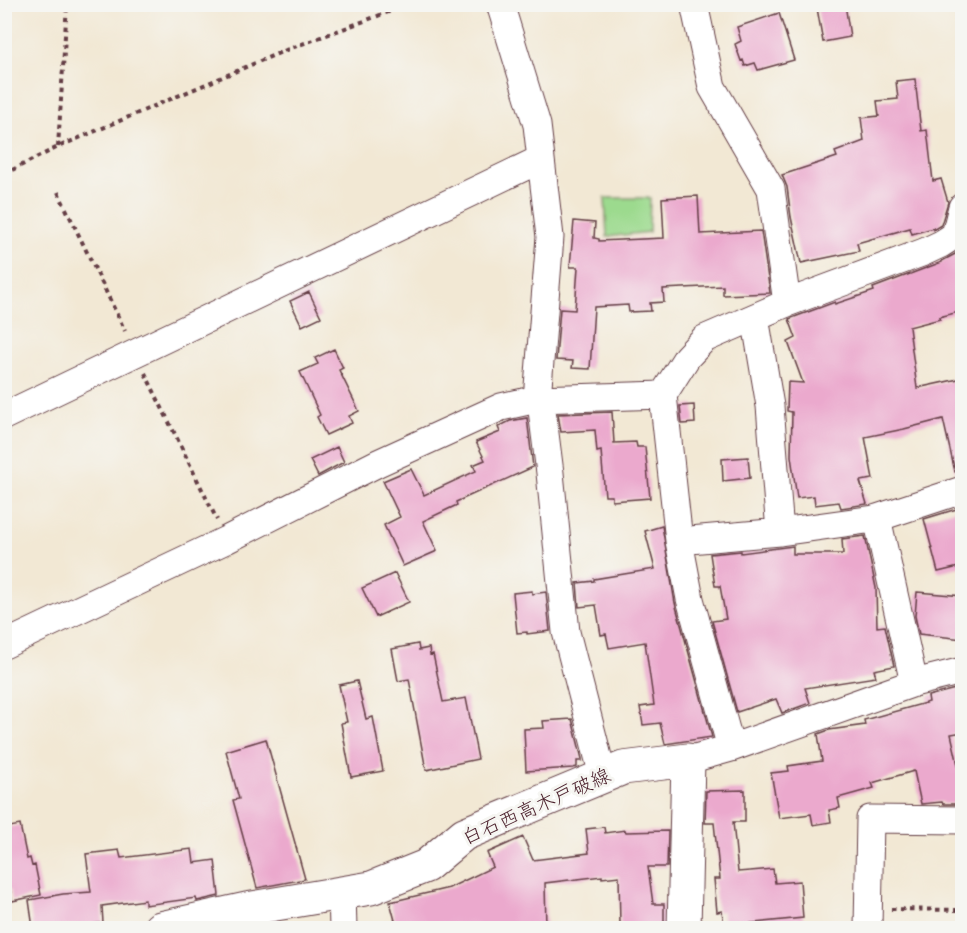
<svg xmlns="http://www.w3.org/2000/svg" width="967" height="933" font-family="Kalam,'Klee One',sans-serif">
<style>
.green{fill:#9cda8e;stroke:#737c5c;stroke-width:1.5}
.building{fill:#eba9cd}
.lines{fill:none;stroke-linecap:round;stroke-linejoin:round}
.minor-casing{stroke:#633d44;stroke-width:29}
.major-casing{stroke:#633d44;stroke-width:35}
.path{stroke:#633d44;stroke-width:4;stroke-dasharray:4.5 4.5;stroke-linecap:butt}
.minor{stroke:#fff;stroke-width:27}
.major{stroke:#fff;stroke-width:33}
.labels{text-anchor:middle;stroke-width:6;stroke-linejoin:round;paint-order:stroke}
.street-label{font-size:20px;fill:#4a1f2b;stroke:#f6f6f2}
</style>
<rect width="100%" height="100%" fill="#f6f6f2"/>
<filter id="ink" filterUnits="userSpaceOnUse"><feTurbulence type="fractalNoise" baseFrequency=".0167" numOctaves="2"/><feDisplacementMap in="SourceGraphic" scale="12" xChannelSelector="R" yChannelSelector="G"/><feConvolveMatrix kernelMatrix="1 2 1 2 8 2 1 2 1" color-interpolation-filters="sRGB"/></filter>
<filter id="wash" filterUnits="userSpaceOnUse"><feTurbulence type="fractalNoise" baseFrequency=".008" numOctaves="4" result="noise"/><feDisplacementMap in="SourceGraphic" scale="24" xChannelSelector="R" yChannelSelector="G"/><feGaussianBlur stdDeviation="1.35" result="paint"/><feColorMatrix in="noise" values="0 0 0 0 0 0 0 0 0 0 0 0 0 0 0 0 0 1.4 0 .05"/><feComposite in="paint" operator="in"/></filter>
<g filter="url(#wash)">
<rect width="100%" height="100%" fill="#f2e8d4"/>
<path class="green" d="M605,198H650L649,232L607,237Z"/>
<g id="blocks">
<path class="building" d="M837,4H845L850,37L823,42L817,8Z
M779,13L794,60L758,70L755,63L745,66L743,60L741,61L735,44L741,41L737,27Z
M915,79L921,131L927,130L933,181L941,179L948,202L941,225L933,230V228L912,234L910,228L857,243L859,251L801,263L791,217L787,187L782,175L837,157L835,152L864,141L861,118L879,116L877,101L898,99L896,81Z
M698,196L700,234L761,231L770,293L723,295V286L663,289L664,302L650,303L651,311L629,312L628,305L594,307L590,369L572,368L573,361L556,360L560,309L575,310L578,267H570L574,221L595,223L594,238L599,239V241L664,238L662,198Z
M963,251V311L939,317L940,319L909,327L917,388L963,378V471L955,472L943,419L904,429L865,437L873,479L860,481L867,504L841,508L839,502L815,505L814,496L797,498L791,456L792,412L787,411L788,382L803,383L788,342L796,338L789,319L835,302V304L874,291L873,288L942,262V261L957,253Z
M309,292L321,317L302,326L290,301Z
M334,349L343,368L339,370L359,411L349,416L352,423L326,435L317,417L320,415L300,372L318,364L315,358Z
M694,405L695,423L682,424L680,406Z
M612,412L614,443L636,442L637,447H645L650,498L612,501V496H605L601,451L597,452L595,430L561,432L558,414Z
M527,418L533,467L456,502L457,505L423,521L437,551L403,566L384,525L400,517L383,481L411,469L424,495L476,471L473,465L485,460L476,442L500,432L498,427L510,421Z
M337,447L344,462L318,476L310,460Z
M748,457L750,478L723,481L722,459Z
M963,507V566L938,572L924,519Z
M662,526L675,603L712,737L665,744L660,723L643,725L640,707L654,705L645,642L609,648L606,634L601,635L596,605L579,607L577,583L594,581V579L655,569L645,531Z
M865,536L876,588L877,627L885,626L894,666L874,670L876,677L805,688L810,703L782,713L776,699L737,712L712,621L726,619L720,586H715L710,554L741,551V553L793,546V554H843L842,539Z
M395,573L409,602L376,617L362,588Z
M532,591V594L546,592L550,631L527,634V632L517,633L513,593Z
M917,592L963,596V639L919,634L915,616Z
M418,644L419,650L429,648L430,655L433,654L443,702L466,698L478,759L426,770L409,679L398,681L392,649Z
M357,681L366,719L373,717L383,771L351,777L341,723L347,722L339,685Z
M963,687V732L951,734L963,787V804H943L942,802L921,804L914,771L872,783L874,788L838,798L840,808L829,810L831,822L813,825L811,814L779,818L771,773L789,771L788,766L822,761L818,734L829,730L865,725L864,720L929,702L928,696Z
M572,719L582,759V761H577V767L573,768L526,771L524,729L544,728L543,721Z
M266,739L305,879L257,888L233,800L239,799L226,751Z
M745,790V822H733L738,872L773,869L775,883L800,881L803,918L724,926L722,911L717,912L714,879H720L714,823H705L706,791Z
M20,825L27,859L30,858L32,866L35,865L41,895L12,901L10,889L4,890V828Z
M604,827L605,833L625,830L626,832L668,831L667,867H648L653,904H664V928H635V925H620L619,876L602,878V876L545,883L546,928H397L390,902L449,888L493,867L487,853L523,837L533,860L589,853L586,829Z
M192,849L194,863L215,860L219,896L197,901L196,898L145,905V900L102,906L103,923L56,927V928H33L29,900L63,894L91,892L86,854L119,850L121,858Z"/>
</g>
</g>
<g filter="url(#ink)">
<use href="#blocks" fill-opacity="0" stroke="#633d44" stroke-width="1.5"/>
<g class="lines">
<g class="minor-casing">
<path id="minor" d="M500,4L537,125L550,237L537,399L542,410L550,473L566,632L603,776
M694,4L712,87L771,189L787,303
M755,317L770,406L780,532
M4,416L541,159
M877,518L914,683
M679,541L780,532L874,519L962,490
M4,645L226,540L378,463L501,407L537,399L663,395
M731,748L690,599L679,541L663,395L687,357L704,339L787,303L924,252L941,244L955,235L962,207
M688,760L731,748L914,683L962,671
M342,892L343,928
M868,928L870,819L962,820"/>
</g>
<g class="major-casing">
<path id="major" d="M160,928L246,909L371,888L426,866L464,834L623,768L688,760L684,928"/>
</g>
<path class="path" d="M58,147L67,4
M4,174L58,147L286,50L410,4
M58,192L125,331
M145,373L217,520
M891,909L962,910"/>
<use href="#minor" class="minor"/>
<use href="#major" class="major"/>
</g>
</g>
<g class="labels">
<g class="street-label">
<text transform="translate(536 806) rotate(-24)" y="7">白石西高木戸破線</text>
</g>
</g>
<rect width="967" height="933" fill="none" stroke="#f6f6f2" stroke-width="24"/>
</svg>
